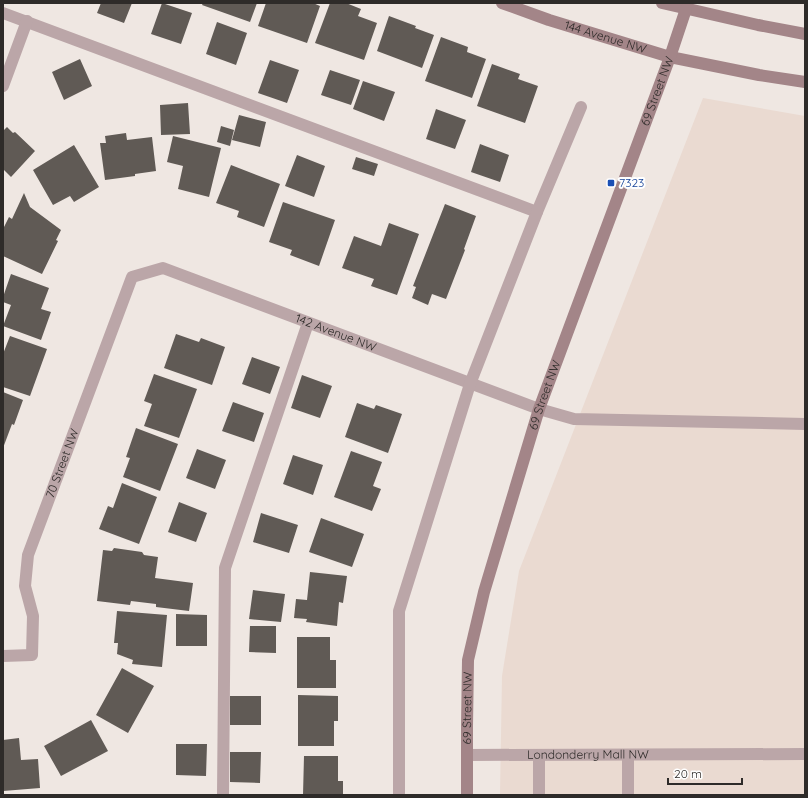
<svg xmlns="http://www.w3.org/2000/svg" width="808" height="798" font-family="Quicksand,sans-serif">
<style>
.built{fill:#eadad1}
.building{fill:#605a55}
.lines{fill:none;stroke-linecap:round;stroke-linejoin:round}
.lane{stroke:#bba6a8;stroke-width:12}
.street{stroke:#bba6a8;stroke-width:12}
.secondary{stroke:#a38588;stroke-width:12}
.transit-dot{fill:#1a4fb4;stroke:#fff;stroke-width:1.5}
.labels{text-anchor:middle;stroke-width:4;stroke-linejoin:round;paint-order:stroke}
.street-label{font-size:12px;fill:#2e2b29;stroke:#fff}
.transit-label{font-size:12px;fill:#164399;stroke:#fff;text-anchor:start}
</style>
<rect width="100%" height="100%" fill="#efe7e2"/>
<path class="built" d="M703,98L805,116V795H500L502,676L519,571Z"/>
<path class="building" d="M101,3H132L124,23L97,13Z
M162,3L192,13L181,44L151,34Z
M203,3H257L250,22L202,5Z
M266,3H313L320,6L307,43L258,26Z
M330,3H346L361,9L358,16L377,23L364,60L315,43Z
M389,16L416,26L415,28L434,35L422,68L377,51Z
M217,22L247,33L236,65L206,54Z
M441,37L468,47L467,52L486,59L472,98L425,81Z
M80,59L92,86L64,100L52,72Z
M270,60L299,70L287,103L258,93Z
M492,64L520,74L518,79L538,86L525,123L477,106Z
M330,70L360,80L351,105L321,95Z
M363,81L395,92L384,121L353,109Z
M188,103L190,134L161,135L160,105Z
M436,109L466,120L455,149L426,139Z
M239,115L266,122L260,147L232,140Z
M221,126L234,130L230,146L217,142Z
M7,127L13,133L15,132L35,151L11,177L3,169V131Z
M126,133L127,140L152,137L156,171L135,174V176L105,180L100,143H106L105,136Z
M173,136L221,148L209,197L178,189L183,166L167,162Z
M480,144L509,155L500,182L471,172Z
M74,145L99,187L74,202L70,196L53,205L33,170Z
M297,155L325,166L314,197L285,186Z
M356,157L378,164L374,176L352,169Z
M231,165L280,184L264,227L237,217L239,211L216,203Z
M24,193L30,207L61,230L56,240L58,241L42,274L3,256V229L9,217L12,219Z
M283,202L335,220L319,266L290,255L292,250L269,242Z
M445,204L476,216L464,249L465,250L446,299L432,294L428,305L412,298L416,287L413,286Z
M389,223L419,234L397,295L371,286L374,279L342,268L354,236L381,246Z
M11,274L49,288L41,309L51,312L41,340L3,326L11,305L3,302V297Z
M176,334L199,342L201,338L225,347L212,385L164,368Z
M10,336L47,349L30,396L3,387V354Z
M252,357L280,367L270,394L242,384Z
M154,374L197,389L179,438L144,426L152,404L144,401Z
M302,375L332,386L320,418L291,408Z
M3,392L23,400L14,425L12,424L3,448Z
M233,402L264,413L254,442L222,431Z
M357,403L374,409L376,405L402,414L388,453L345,437Z
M136,428L178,444L160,491L123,477L130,458L126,457Z
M197,449L226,460L215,489L186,478Z
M351,451L382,462L373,486L381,489L372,511L334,497Z
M293,455L323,465L313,495L283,484Z
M122,483L157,497L139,544L99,529L108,506L113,508Z
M179,502L207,513L196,542L168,532Z
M261,513L298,525L289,553L253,542Z
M321,518L364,534L352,567L309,552Z
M114,548L142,552L144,555L158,557L155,578L193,583L189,611L156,607V604L131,601L130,605L97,601L103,550L112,551Z
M310,572L347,576L343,603L339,602L337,626L306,622L307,619L294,618L296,599L307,600Z
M253,590L285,594L281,622L249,619Z
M117,611L167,615L162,667L132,664L133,660L117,654L118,643H114Z
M176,614L207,615V646H176Z
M250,626H276V653L249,652Z
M297,637H330V660H336V688H297Z
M122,668L154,686L128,733L96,715Z
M298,695L338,696V721H334V746H298Z
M230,696H261V725H230Z
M91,720L108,751L61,776L44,746Z
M19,738L21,760L38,759L40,788L3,791V740Z
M176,744H207L206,776L176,775Z
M230,752H261L260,783L230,782Z
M304,756H338V781H343V795H303Z"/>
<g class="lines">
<g class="lane">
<path d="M3,13L537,212"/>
<path d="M3,86L27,21"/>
<path d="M539,409L574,419L805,424"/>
<path id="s1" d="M467,755L805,754"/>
<path d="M539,755V795"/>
<path d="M223,795L225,568L308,323"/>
<path d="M628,795V755"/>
</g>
<g class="street">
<path id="s2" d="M3,656L32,655L33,616L25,586L28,555L132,277L163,268L539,409"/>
<path d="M399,795V611L470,384L537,212L581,107"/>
</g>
<g class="secondary">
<path id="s3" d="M502,3L549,20L670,57L759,75L805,82"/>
<path d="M662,3L758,25L805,34"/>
<path id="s4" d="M467,795V726L468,660L484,592L539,409L670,57L686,9"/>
</g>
</g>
<rect class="transit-dot" x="607" y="179" width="8" height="8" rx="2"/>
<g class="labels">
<g class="street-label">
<text dy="4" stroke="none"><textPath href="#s3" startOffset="109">144 Avenue NW</textPath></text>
<text dy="4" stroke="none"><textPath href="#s4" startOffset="735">69 Street NW</textPath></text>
<text dy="4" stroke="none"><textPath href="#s2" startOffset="644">142 Avenue NW</textPath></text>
<text dy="4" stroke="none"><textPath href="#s4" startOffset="411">69 Street NW</textPath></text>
<text dy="4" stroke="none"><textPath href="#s2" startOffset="228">70 Street NW</textPath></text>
<text dy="4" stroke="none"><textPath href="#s4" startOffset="87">69 Street NW</textPath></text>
<text dy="4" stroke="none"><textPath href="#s1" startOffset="121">Londonderry Mall NW</textPath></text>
</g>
<g class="transit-label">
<text x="619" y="187">7323</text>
</g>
</g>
<rect width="808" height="798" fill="none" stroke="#2e2b29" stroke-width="8"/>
<path d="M668 778v6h74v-6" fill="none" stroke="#2e2b29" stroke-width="2"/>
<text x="674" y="778" font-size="12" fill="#2e2b29" stroke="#ffffff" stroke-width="3" paint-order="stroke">20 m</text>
</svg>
